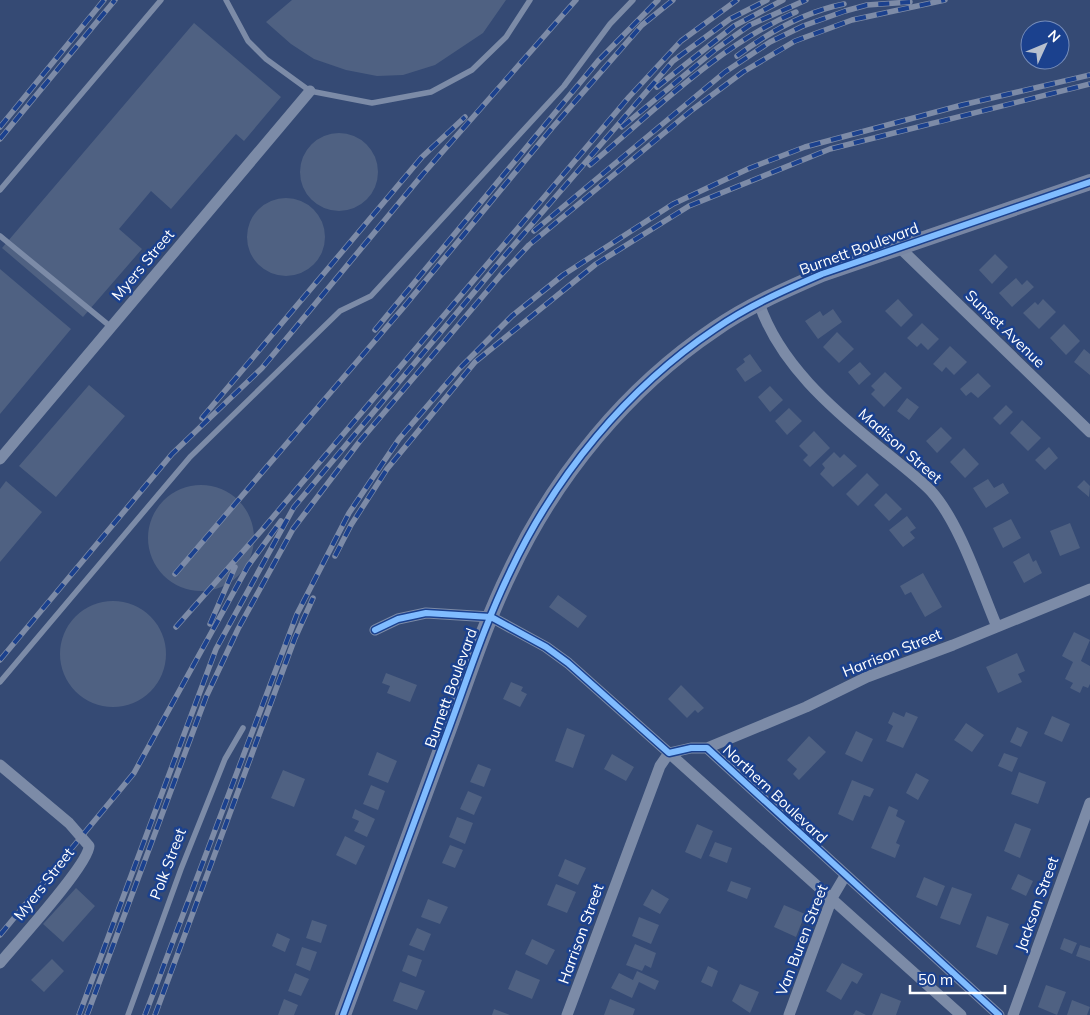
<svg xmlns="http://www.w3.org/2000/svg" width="1090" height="1015" font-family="Mulish,sans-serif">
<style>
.building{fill:#4f6182}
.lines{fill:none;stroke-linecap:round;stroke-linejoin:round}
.service{stroke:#7c8ba7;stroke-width:5.5}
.minor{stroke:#7c8ba7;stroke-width:11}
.secondary{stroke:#7886a4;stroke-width:16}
.rail-casing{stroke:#7d8ba7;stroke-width:5.5}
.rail{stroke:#1b418e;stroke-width:4;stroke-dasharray:11;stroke-linecap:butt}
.cycleway-casing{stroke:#1b418e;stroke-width:9}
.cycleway{stroke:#80bcff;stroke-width:6}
.labels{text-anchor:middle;stroke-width:5;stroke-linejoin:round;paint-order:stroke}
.street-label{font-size:15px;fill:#fff;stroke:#1b418e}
</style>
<rect width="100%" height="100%" fill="#354a74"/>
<path class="building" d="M292,0H506L483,33L435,65L403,75L377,76L346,70L314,59L291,44L266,22Z
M194,23L281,97L244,141L236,134L171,209L151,191L119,229L142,249L83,317L2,248Z
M300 172a39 39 0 1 1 78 0a39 39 0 1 1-78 0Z
M247 237a39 39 0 1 1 78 0a39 39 0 1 1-78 0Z
M995,254L1008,267L992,284L979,270Z
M0,269L71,329L0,414Z
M1016,278L1022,285L1027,280L1034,287L1012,307L999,293Z
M898,299L913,315L901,327L885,311Z
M1043,299L1056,312L1039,329L1023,313L1035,302L1038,305Z
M833,309L842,322L818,339L805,321L820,311L823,316Z
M922,323L939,339L928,350L921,343L917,347L907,338Z
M1064,324L1080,341L1066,355L1050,338Z
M837,332L854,349L839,363L823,347Z
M950,346L967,362L954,375L946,367L942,372L933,364Z
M1084,349L1090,354V375L1074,362Z
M750,354L762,371L745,382L736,369L745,362L743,359Z
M860,362L871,374L859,385L848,372Z
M885,372L902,388L884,407L871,394L875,390L871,386Z
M978,373L991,386L978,398L971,392L966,396L960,389Z
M89,385L125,416L56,497L19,466Z
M770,386L783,400L770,412L758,397Z
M907,398L919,407L909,420L897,411Z
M1006,405L1013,412L1000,425L993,418Z
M789,408L802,421L787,435L775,421Z
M1022,420L1041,438L1028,451L1010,433Z
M941,427L952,438L937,453L926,441Z
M814,431L830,448L810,467L803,460L808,455L799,446Z
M1049,447L1058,458L1045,470L1035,460Z
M964,448L979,464L965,478L950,462Z
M834,452L840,458L844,454L857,466L833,487L820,474L825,468L822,464Z
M867,473L879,485L858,506L846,494Z
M988,479L994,488L1003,483L1009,493L986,508L973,488Z
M1084,480L1090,486L1089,497L1077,487Z
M6,481L42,512L0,562V489Z
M148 538a53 53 0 1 1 106 0a53 53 0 1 1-106 0Z
M886,493L902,509L889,521L874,505Z
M907,516L916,528L910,532L915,538L903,547L889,530Z
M1011,519L1021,538L1003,548L993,528Z
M1070,523L1080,548L1060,556L1050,531Z
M1029,553L1033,562L1036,560L1042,573L1024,583L1013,562Z
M923,573L942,607L925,617L911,592L905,595L900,586Z
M558,595L587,616L578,628L549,607Z
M60 654a53 53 0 1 1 106 0a53 53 0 1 1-106 0Z
M1074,632L1090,640L1081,661L1090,666V684L1088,688L1083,686L1080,693L1070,688L1073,683L1065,679L1073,662L1062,656Z
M1017,653L1025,671L1018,674L1022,682L998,693L986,667Z
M386,673L417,685L410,702L387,693L390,686L382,683Z
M511,682L523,687L521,691L527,694L520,707L503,699Z
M681,685L704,708L698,713L695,710L687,718L668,699Z
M893,712L904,717L906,712L918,717L903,748L886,741L893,726L888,723Z
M1052,716L1070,724L1062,742L1044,734Z
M966,723L984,735L972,752L954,740Z
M1017,727L1028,732L1021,747L1010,742Z
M567,728L585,735L573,768L555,761Z
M856,731L873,739L862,762L845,754Z
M809,736L826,752L799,780L793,774L797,769L787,760Z
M377,752L397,761L388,783L368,775Z
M1004,753L1018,758L1012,772L998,766Z
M612,754L634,767L626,781L604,769Z
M478,764L491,769L484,787L470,782Z
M283,770L305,779L294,807L271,798Z
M1019,772L1046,782L1038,804L1011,794Z
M916,773L929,780L918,800L906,793Z
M852,780L874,789L870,797L864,795L853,821L838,814Z
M371,785L385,791L378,810L363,804Z
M468,791L482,797L474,815L460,809Z
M889,806L898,810L896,816L905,821L896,843L900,845L895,858L871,848Z
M355,809L375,819L367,837L354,831L359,821L352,818Z
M457,817L473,823L465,844L449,837Z
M1015,823L1031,829L1020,858L1004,851Z
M697,824L713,831L701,859L685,852Z
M345,836L365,846L356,865L336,855Z
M715,842L732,848L727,863L709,856Z
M450,845L463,850L455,868L442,863Z
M565,859L586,868L578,885L558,876Z
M1018,874L1033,881L1026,896L1011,889Z
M924,877L945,886L937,906L916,897Z
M731,881L751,888L747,899L727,891Z
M556,884L576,892L567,913L547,905Z
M952,887L972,894L960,925L940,918Z
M76,888L95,906L63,942L43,924Z
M652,889L669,899L660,914L643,905Z
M428,899L448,907L440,924L421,917Z
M784,905L805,914L796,937L774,927Z
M987,916L1009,924L997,955L976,947Z
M639,917L659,925L651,944L632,936Z
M312,920L327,925L321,943L306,938Z
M417,928L431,934L424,951L409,945Z
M277,933L290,939L285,952L272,946Z
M1064,938L1077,943L1072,954L1060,949Z
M532,939L555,950L547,965L525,954Z
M635,944L656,953L651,968L645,965L642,971L626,965Z
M1080,945L1090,948V961L1076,956Z
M302,947L317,952L310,971L296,965Z
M408,955L422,960L416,977L402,971Z
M52,959L64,971L44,992L31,980Z
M842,963L863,974L857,984L852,981L841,1000L826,991Z
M708,966L718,971L712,987L701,982Z
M516,970L540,980L532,999L508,989Z
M637,971L659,981L655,990L639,982L632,998L611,988L619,973L633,980Z
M295,973L309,979L301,996L288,991Z
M400,982L425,991L417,1010L393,1001Z
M740,984L759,992L750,1013L732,1001Z
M1046,985L1066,992L1057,1015L1038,1007Z
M881,993L901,1001L896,1015H872Z
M284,999L298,1005L294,1015H278Z
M610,999L635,1009L633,1015H604Z
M1072,1000L1090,1007L1087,1015H1067Z
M494,1009L510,1015H492Z
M856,1010L866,1015H853Z"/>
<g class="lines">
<path class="service" d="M226,0L248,41L266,59L310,91L372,103L431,92L472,70L506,37L530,0
M0,190L161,0
M0,236L111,327
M0,682L190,457L340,311L371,296L564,86L610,24L633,0
M128,1015L181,869L225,759L243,728"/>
<path class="minor" d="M899,247L1090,432
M759,303C779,363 831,408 879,447C896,461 915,475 931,491C960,523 980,587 997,627
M0,459L310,91
M375,630L398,619L426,613L491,617L546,647L568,663L669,753L691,748H707L999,1015
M707,748L806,707L867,677L953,645L1090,589
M0,765L69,823L89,846C89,864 15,945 0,963
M567,1015L660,766L669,753L961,1015
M789,1015L832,898L845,876
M1013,1015L1090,803"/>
<path class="secondary" d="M343,1015C377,923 411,831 445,739C466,683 484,625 510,572C555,476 627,388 715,329C748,306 785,290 822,274L1090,182"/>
<g class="rail-casing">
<path id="rail" d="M737,56C769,32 804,12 844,4
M657,87L734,26L783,0
M0,127L104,0
M622,127L716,49L750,25L806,0
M0,139L115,0
M590,165C653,112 719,45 796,12
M534,231L725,72L770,42L803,26L845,11L867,5L910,2
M375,330L598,61L658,0
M202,418L422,157L465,117
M335,556L351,525L387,469L475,362L596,264L689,206L830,149L1090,84
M175,574L403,308L552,128L642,25L673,0
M210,624L235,567
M176,627L262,530L629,97L681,41L737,0
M0,660L172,454L262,368L423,174L576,0
M0,935L134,773L248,566L281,521
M79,1015L216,649L294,507L507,253L673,61L730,19L767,0
M87,1015L206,697L238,629L293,529L360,441L500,276L529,245L692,110L743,72L795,41L852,20L945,0
M145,1015L297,614L349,513L399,439L459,369L512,316L563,275L673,204L750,168L805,147L962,105L1090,75
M155,1015L295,638L313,598"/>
</g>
<use href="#rail" class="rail"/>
<g class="cycleway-casing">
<path id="cycleway" d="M375,630L398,619L426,613L491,617L546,647L568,663L669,753L691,748H707L999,1015
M343,1015C377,923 411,831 445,739C466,683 484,625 510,572C555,476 627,388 715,329C748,306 785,290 822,274L1090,182"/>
</g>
<use href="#cycleway" class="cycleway"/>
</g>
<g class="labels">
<g class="street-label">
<text transform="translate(859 249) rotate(-20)" y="5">Burnett Boulevard</text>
<text transform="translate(143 265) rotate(-50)" y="5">Myers Street</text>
<text transform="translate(1005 329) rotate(44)" y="5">Sunset Avenue</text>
<text transform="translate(900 446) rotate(41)" y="5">Madison Street</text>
<text transform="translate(892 653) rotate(-22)" y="5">Harrison Street</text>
<text transform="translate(451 688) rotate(-70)" y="5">Burnett Boulevard</text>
<text transform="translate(775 794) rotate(43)" y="5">Northern Boulevard</text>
<text transform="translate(168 864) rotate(-69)" y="5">Polk Street</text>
<text transform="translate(44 884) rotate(-52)" y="5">Myers Street</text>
<text transform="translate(1037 904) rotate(-70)" y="5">Jackson Street</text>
<text transform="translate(581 934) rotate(-70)" y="5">Harrison Street</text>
<text transform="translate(802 940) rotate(-69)" y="5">Van Buren Street</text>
</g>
</g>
<g transform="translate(1045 45) rotate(46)"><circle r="24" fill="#1b418e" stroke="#768dbb"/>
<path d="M0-4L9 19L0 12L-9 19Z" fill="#b8c0ce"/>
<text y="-8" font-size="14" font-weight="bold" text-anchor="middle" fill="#ffffff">N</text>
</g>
<path d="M910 985v8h95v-8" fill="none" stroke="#ffffff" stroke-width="2.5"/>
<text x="918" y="985" font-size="15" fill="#ffffff" stroke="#1b418e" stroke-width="4" paint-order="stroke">50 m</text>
</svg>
